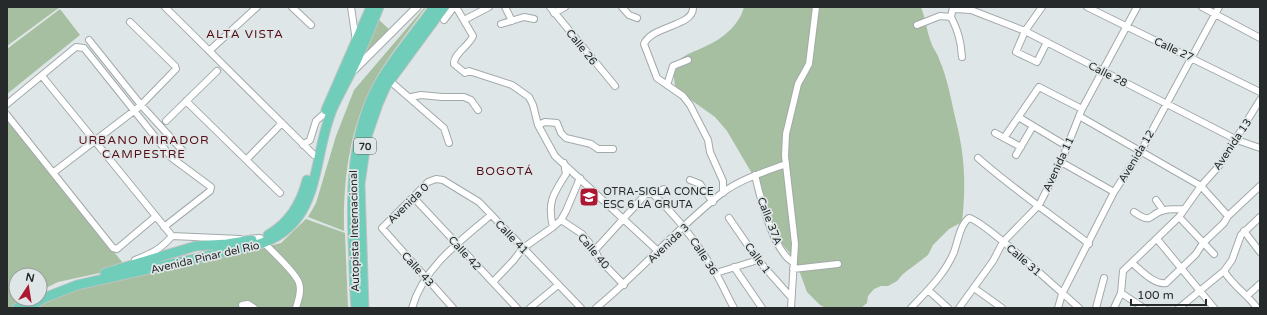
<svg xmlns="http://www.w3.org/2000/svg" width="1267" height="315" font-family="'Varela Round',sans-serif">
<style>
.green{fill:#a6bfa0}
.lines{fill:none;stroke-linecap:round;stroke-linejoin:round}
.minor-casing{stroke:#a2a9aa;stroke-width:8}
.tertiary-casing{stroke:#a2a9aa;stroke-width:9}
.primary-casing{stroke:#c3c3c3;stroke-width:11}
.minor{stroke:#fff;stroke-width:6}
.tertiary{stroke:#fff;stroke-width:7}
.primary{stroke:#70cdba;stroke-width:9}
.labels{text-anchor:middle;stroke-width:3.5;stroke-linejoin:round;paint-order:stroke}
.shield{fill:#dfe6e7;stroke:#5e6263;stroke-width:1}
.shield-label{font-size:10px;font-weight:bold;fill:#272a2a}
.street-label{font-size:11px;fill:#272a2a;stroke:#dfe6e7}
.poi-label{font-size:11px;fill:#272a2a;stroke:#dfe6e7;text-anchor:start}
.neighbourhood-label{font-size:12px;letter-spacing:1px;fill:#530e17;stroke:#dfe6e7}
</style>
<rect width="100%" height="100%" fill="#dfe6e7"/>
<path class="green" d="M7,7H60L7,46Z
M425,7H426C414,24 400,41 388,59C352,111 343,169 344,231L308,217L316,203L336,136L354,90Z
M744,7H921C926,20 927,33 932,45C934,50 938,54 939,59C948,79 951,101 956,121C965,156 966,186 962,222L949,229L933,245L928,255L903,274L897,281L888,286H881L874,289L868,296L867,303L861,308H826L820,305L807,292L800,273L789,252L778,239L754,177L727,131L715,117L684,95L675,86L673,71C675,68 677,63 679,60C686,54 696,51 704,47C721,40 739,26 744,7Z
M60,9L80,35L7,94V49Z
M378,19L390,30L358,61Z
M7,121L123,263L109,271L58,282L40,291V275H16V299H28L16,308H7Z
M306,219L345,233L348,308H37L62,292L251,251L281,243Z"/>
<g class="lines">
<g class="minor-casing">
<path id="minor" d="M165,7L314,155
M292,7L311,25
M351,7L356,41
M456,7L473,36C469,46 453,54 454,64L465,73L469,71L512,85L529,97L533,105L538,125L555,156L658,251
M505,7L512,21
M550,7L615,86
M622,7L629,15L637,18
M693,7C694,27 652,25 644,44L657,78L683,96L690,105L708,140L710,152L723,181V193
M953,7L951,17C958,31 961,41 962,57
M1042,7L1025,31L1016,52L1037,62L1047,42
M1087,7L1260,92
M1202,7L1260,38
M954,9L971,10L1025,31L1237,140L1260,148
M554,13L565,7
M444,20L454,7
M464,20L489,7
M501,24L524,17L534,19
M917,25L940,16L951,17
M89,40L141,105L182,150
M209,51L257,7
M42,76L172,236L240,239
M390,81L444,128L449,143
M667,85L673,66L688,60
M411,97L421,95L442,97H464L471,100L478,110
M186,101L280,193
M7,104L76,47L84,48L172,158L211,187L210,191L164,227
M7,115L113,248L117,249L155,217
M1079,116L1201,186L1228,216
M1020,118L1068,147
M166,121L217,71
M538,125L545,122L557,123L561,133L566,138L591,144L598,149H613
M995,133L1021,147
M1004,138L1039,87L1082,109
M303,145L310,140L316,121L325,113
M1016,155L1033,126
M978,158C1013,189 1052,215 1089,244
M246,160L282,123
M1061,162L1114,192
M54,172L139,107L176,69L175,66L130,22
M755,175C760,197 774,252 793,262
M690,180L700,184L713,202
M651,192C676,215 697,243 715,272C722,283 727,296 734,308
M414,198L517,308
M1156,200L1163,210
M1134,212C1154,226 1148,213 1165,210C1171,209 1178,209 1184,209
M1179,217L1214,254
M729,218L758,260L790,296
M561,220L582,234L595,250L599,259L624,285
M553,227C547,203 553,194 566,174L564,163
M1244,231L1260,252
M249,239L260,238
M1157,239L1214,308
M264,243C273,252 296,273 299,283C302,292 298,300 296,308
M595,250L645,195L664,189
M135,260C151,254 161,249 172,236
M1132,263C1141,270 1154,285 1166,283L1196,254L1203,243L1224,223L1228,216L1260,186
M734,267L762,308
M793,269L838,264
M1224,271C1233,286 1247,294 1257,308
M716,273L758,260
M493,282L513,261L523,248L553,227L561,220L566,211L580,178
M974,288L1002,308
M928,290L948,308
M1121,293L1144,308
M1248,295L1260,284
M242,305L248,304L254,308
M412,308C423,268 460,241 491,215
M453,308L382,228L428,182L436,179L443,180L479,202L581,308
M530,308L558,285
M596,308C640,272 677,228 722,193C741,179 764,172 786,164
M791,308L795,244L785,156L786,134L798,84L809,64L816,7
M911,308C927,291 945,274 954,252C958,241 960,225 969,218C983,220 1063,294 1079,308
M959,308L993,261L1003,242L1039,205L1061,162L1082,109L1137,7
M1058,308L1062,294L1114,192L1141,151L1219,7
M1096,308L1104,278
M1114,308L1121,293L1123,271L1179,217L1201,186L1219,166L1260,100
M1179,308L1224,271L1232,260L1241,235L1260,217"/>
</g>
<g class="tertiary-casing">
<path id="tertiary" d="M354,70L417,7"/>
</g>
<g class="primary-casing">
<path id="primary" d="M326,110L371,7
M268,235C289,223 301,204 307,180
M105,273L196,246L227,244L252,240
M17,308L30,299
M27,308L44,298L77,285L256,245C323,226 311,161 332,110C337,98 344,86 350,74C361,53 370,29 379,7
M356,308C354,286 354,263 353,241C351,189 352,137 376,89C391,60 415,34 434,7
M364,308L360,184L367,136L378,104L386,86L444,7"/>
</g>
<use href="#minor" class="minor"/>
<use href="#tertiary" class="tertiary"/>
<use href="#primary" class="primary"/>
</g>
<defs>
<g id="school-square" transform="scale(1)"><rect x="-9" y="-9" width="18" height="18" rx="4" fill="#ac1732" stroke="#dfe6e7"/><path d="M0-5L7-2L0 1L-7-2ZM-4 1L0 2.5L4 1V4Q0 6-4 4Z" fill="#fff"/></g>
</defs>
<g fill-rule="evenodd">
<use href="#school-square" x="589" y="197"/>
</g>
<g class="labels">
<rect class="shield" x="354" y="138" width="22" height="16" rx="3"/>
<g class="shield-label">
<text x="365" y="150">70</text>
</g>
<g class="street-label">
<text transform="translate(582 47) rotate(51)" y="4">Calle 26</text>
<text transform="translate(1174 49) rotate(25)" y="4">Calle 27</text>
<text transform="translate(1108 74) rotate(27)" y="4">Calle 28</text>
<text transform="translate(1232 144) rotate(-56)" y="4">Avenida 13</text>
<text transform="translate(1136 156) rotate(-59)" y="4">Avenida 12</text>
<text transform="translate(1058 164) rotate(-65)" y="4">Avenida 11</text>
<text transform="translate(408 203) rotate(-44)" y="4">Avenida 0</text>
<text transform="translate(770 221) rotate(69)" y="4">Calle 37A</text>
<text transform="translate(354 231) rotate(-91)" y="4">Autopista Internacional</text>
<text transform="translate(512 237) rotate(46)" y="4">Calle 41</text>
<text transform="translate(668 243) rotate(-43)" y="4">Avenida 3</text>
<text transform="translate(594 251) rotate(50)" y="4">Calle 40</text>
<text transform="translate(465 253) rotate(47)" y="4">Calle 42</text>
<text transform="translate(704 256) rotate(57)" y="4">Calle 36</text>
<text transform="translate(205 257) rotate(-13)" y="4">Avenida Pinar del Río</text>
<text transform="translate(758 258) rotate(53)" y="4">Calle 1</text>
<text transform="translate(1024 260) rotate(41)" y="4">Calle 31</text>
<text transform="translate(418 269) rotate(48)" y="4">Calle 43</text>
</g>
<g class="poi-label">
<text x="603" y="195">OTRA-SIGLA CONCE<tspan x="603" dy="13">ESC 6 LA GRUTA</tspan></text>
</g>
<g class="neighbourhood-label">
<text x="245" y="38">ALTA VISTA</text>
<text x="144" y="144">URBANO MIRADOR<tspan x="144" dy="14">CAMPESTRE</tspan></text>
<text x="505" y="175">BOGOTÁ</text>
</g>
</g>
<rect width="1267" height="315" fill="none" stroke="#272a2a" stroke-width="16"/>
<g transform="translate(28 287) rotate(12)"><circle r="19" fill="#dfe6e7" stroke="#959b9b"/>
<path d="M0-3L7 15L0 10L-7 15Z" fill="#ac1732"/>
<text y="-6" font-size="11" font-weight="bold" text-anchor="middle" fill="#272a2a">N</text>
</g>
<path d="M1131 299v6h75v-6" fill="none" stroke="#272a2a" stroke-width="2"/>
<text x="1137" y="299" font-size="12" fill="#272a2a" stroke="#dfe6e7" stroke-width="3" paint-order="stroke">100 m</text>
</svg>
